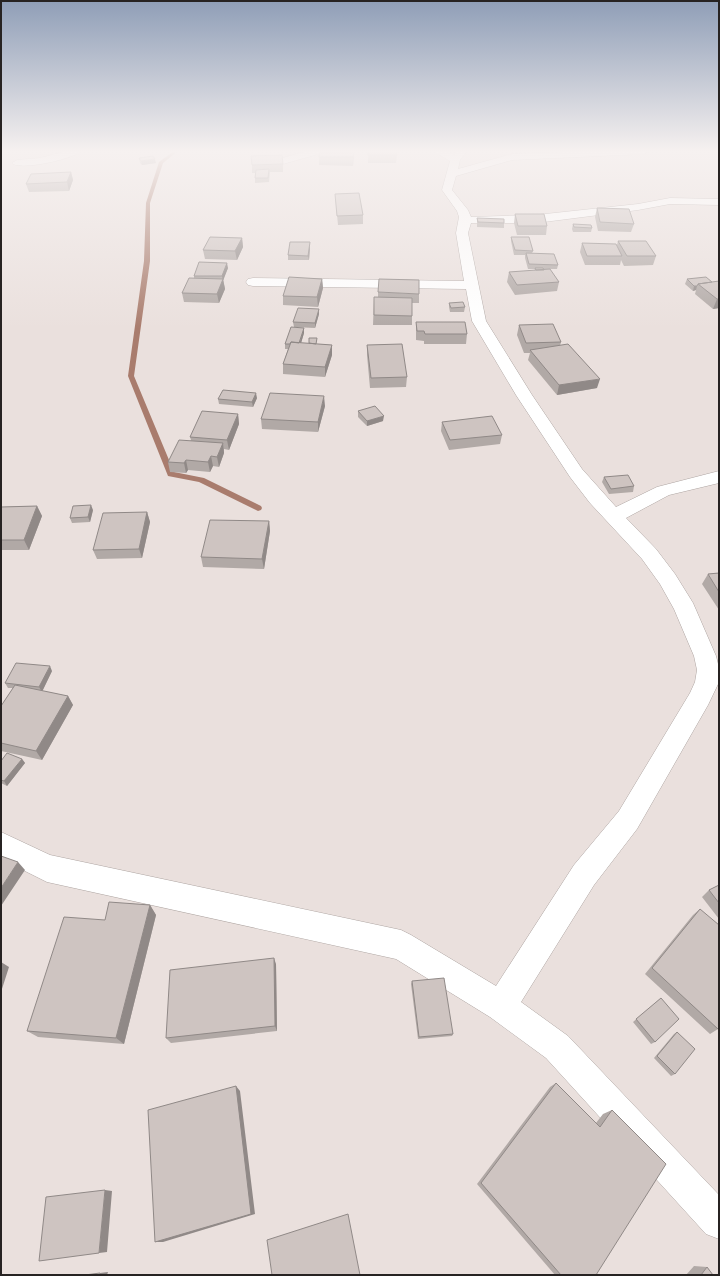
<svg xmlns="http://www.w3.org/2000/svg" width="720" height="1276" font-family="'DM Sans',sans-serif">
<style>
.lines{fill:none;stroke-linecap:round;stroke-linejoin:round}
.stream{fill:#a97c6d;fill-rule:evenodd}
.minor-casing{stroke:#aea5a2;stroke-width:1}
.minor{fill:#fff;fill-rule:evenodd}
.wall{fill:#b1a9a6}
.shaded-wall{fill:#908987}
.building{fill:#cec4c1;stroke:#908987}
</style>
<rect width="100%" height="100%" fill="#eae0dd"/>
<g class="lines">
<path class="stream" d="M174,151H178L163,163L150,203V261L134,376L174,472L204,478L261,506L262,508L261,510L258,511L199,482L168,476L128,376L144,261L146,203L159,162Z"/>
<g class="minor-casing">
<path id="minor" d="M67,151H81C74,159 19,171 12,163L17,160L40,158Z
M308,151H323L322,153L283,164L278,161L279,159Z
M433,151H448L454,155L457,151H467L460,160L458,169L512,154L587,151H649L644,154L512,160L456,176L452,190L468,210L471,217L536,215L638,204L670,198L719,199V205L670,204L638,210L536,223H471L468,233L486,321L532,395L582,469L616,507L657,487L719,471V483L669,495L626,518L656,549L675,574L693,603L716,656L719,668V682L708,705L637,829L594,885L521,1002L568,1036L719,1195V1239L706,1234L546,1058L490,1017L396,959L47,882L1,859V832L50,855L401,930L411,935L496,986L574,865L619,811L690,693L695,682L697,670L694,656L674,609L660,584L642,559L590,503L570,477L516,395L472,321L466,289L253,286L248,285L246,282L248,279L253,278L464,281L456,233L459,217L457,211L442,190L450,161Z"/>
</g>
<use href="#minor" class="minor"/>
</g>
<path class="wall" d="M354,151L353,166L319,165V157Z
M355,151H362V152H355Z
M368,151L397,155L396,163H368Z
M139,158L156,163L142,165L140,163Z
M283,164V172H270L269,182L255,183V173H252V165Z
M71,172L73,180L69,191L29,192L26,184Z
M335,194L363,215V224L338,225Z
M597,208L634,224L631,232L598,231L595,217Z
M515,214L547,226L546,235H517L514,223Z
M477,218L504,223V228L477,227Z
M573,224L592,228L591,232H573L572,229Z
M511,237L533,251L532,253L558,265L557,269H544L559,282L557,291L515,295L507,282L509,272L534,271L535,269H528L525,258V255H514L511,241Z
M242,238L243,247L237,260L205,259L203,250Z
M618,241L656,256L653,265L624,266L621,260L620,265H585L580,252L582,243L617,245Z
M310,247L309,260H288V255Z
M228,268L223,279L225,289L219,303L184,302L182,293L194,278V276Z
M322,279L323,288L318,307L283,305V296Z
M687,279L712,282L719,281V308L713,309L695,294L696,290L693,291L685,284Z
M378,292L419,294V303H412V325H373L374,297H378Z
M449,303L465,307L464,312H450L449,307Z
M319,309V314L315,328L294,327L293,322Z
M416,322L467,334L466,344H424V341L416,340Z
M519,325L561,342L560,346L597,388L557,395L528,360L530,353H524L517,335Z
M304,328V333L301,343L332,345V355L325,377L283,374V364L288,349H285V344Z
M367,345L407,377L406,387L370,388L367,355Z
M257,398L253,407L219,404L218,399Z
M325,406L318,432L262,429L261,419Z
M358,411L383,421L367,426L358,417Z
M238,414L239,424L229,450L224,449V453L219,467L213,466L210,472L188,470L186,473L170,472L168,462L191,440L190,437Z
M442,422L502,435L500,444L449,450L441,431Z
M604,477L634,486L633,492L609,494L602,482Z
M37,506L42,516L29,550H1V507Z
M93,510L90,522L72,523L70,518Z
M147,512L150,522L142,558L97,559L93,550Z
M269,521L270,531L264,569L203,567L201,557Z
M719,573V610L702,584L708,574Z
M52,671L42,691L68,696L73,705L42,760L1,751V706L13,688H8L5,683Z
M22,759L25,763L7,786L1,783V761Z
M719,885V919L702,897L709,890Z
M150,905L156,915L124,1044L38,1037L27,1031Z
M700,909L718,1029L710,1034L645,974L693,915Z
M276,964L277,1031L171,1043L166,1038Z
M412,981L453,1034L452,1036L418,1039L411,984Z
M661,998L655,1042L651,1044L633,1022Z
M677,1032L675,1074L671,1076L654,1058L674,1034Z
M556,1083L596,1123L603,1114L612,1110L596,1275H555L477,1184L550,1087Z
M694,1266L707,1267L713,1275H686Z"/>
<path class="shaded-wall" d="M354,151L353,166V157Z
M155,159L156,163L142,165L141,161Z
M71,172L73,180L69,191L67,182Z
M242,238L243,247L237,260L235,251Z
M310,242V247L309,260L308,256Z
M227,263L228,268L223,281L222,276Z
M223,279L225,289L219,303L217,294Z
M322,279L323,288L318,307L317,297Z
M694,286H697L696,290L693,291Z
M717,299H719V308L713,309Z
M319,309V314L315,328V323Z
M304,328V333L299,350V345Z
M332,345V355L325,377V367Z
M600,379L597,388L557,395L559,385Z
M256,393L257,398L253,407L252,402Z
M324,396L325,406L318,432V422Z
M238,414L239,424L229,450L227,440Z
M384,416L383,421L367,426V421Z
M223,443L224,453L219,467L217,457Z
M211,456L213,466L210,472L208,462Z
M186,460L188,470L186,473L184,463Z
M91,505L93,510L90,522L88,517Z
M37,506L42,516L29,550L24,540Z
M147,512L150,522L142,558L139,549Z
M269,521L270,531L264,569L262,559Z
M50,666L52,671L42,692L39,687Z
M68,696L73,705L42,760L36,751Z
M22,759L25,763L7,786L4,781Z
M18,862L25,870L1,906V888Z
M150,905L156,915L124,1044L116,1038Z
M274,958L276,964L277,1031L275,1026Z
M1,962L9,967L1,992Z
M236,1086L240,1091L255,1214L163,1242H155Z
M105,1190L112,1191L107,1252L99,1253Z
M108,1272L107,1275H100V1273Z"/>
<path class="building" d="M320,151H354L353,157H319Z
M368,151H396L397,155H368Z
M282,155L283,164L252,165L251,156Z
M153,156L155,159L141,161L139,158Z
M269,169L268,178H255L256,170Z
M71,172L67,182L26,184L31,174Z
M359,193L363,215L337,216L335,194Z
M597,208L629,209L634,224L600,222Z
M515,214H544L547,226H518Z
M477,218L504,219V223L478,222Z
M573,224L591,225L592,228L574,227Z
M210,237L242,238L235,251L203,250Z
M511,237H529L533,251L515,250Z
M618,241H646L656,256H627Z
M290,242H310L308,256L288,255Z
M582,243L616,244L622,256H587Z
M526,253L554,254L558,265L529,264Z
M199,262L227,263L222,276H194Z
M535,268H543L544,270H536Z
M550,269L559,282L517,285L509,272Z
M289,277L322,279L317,297L283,296Z
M706,277L712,282L698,284L697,286H694L687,279Z
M189,278L223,279L217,294L182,293Z
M379,279L419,280V294L378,292Z
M719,281V299H717L698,284Z
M374,297L412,298V316L374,315Z
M463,302L465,307L451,308L449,303Z
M298,308L319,309L315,323L293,322Z
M416,322H465L467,334H425L424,331H417Z
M553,324L561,342L526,343L519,325Z
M291,327L304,328L299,343L291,342L290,344H285Z
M309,338H317L316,344L309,343Z
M291,342L332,345L325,367L283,364Z
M402,344L407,377L371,378L367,345Z
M568,344L600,379L559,385L530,350Z
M223,390L256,393L252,402L218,399Z
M270,393L324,396L318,422L261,419Z
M375,406L384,416L367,421L358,411Z
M202,411L238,414L227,440L190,437Z
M492,416L502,435L450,440L442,422Z
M179,440L223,443L217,457L211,456L208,462L186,460L184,463L168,462Z
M628,475L634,486L611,489L604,477Z
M91,505L88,517L70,518L73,506Z
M37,506L24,540H1V507Z
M147,512L139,549L93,550L103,513Z
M210,520L269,521L262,559L201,557Z
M719,573V592L708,574Z
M16,663L50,666L39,687L5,683Z
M15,685L68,696L36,751L1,743V706Z
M7,753L22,759L4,781L1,780V761Z
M1,856L18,862L1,888Z
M719,885V903L709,890Z
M109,902L150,905L116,1038L27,1031L64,917L105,920Z
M700,909L719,925V1028L718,1029L652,968Z
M274,958L275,1026L166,1038L170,970Z
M444,978L453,1034L419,1037L412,981Z
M661,998L679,1019L655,1042L636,1019Z
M677,1032L695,1049L675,1074L657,1056Z
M556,1083L600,1127L612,1110L666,1164L596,1275H561L481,1183Z
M236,1086L251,1214L155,1242L148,1110Z
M105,1190L99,1253L39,1261L46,1197Z
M348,1214L360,1275H272L267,1240Z
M707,1267L713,1275H701Z
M100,1273V1275H85Z"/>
<linearGradient id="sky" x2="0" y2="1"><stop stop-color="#8f9eb7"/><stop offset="0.46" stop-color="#f6f1f0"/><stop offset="1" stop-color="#f6f1f0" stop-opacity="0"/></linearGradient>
<rect width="720" height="329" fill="url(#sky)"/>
<rect width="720" height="1276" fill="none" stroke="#272322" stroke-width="4"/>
</svg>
